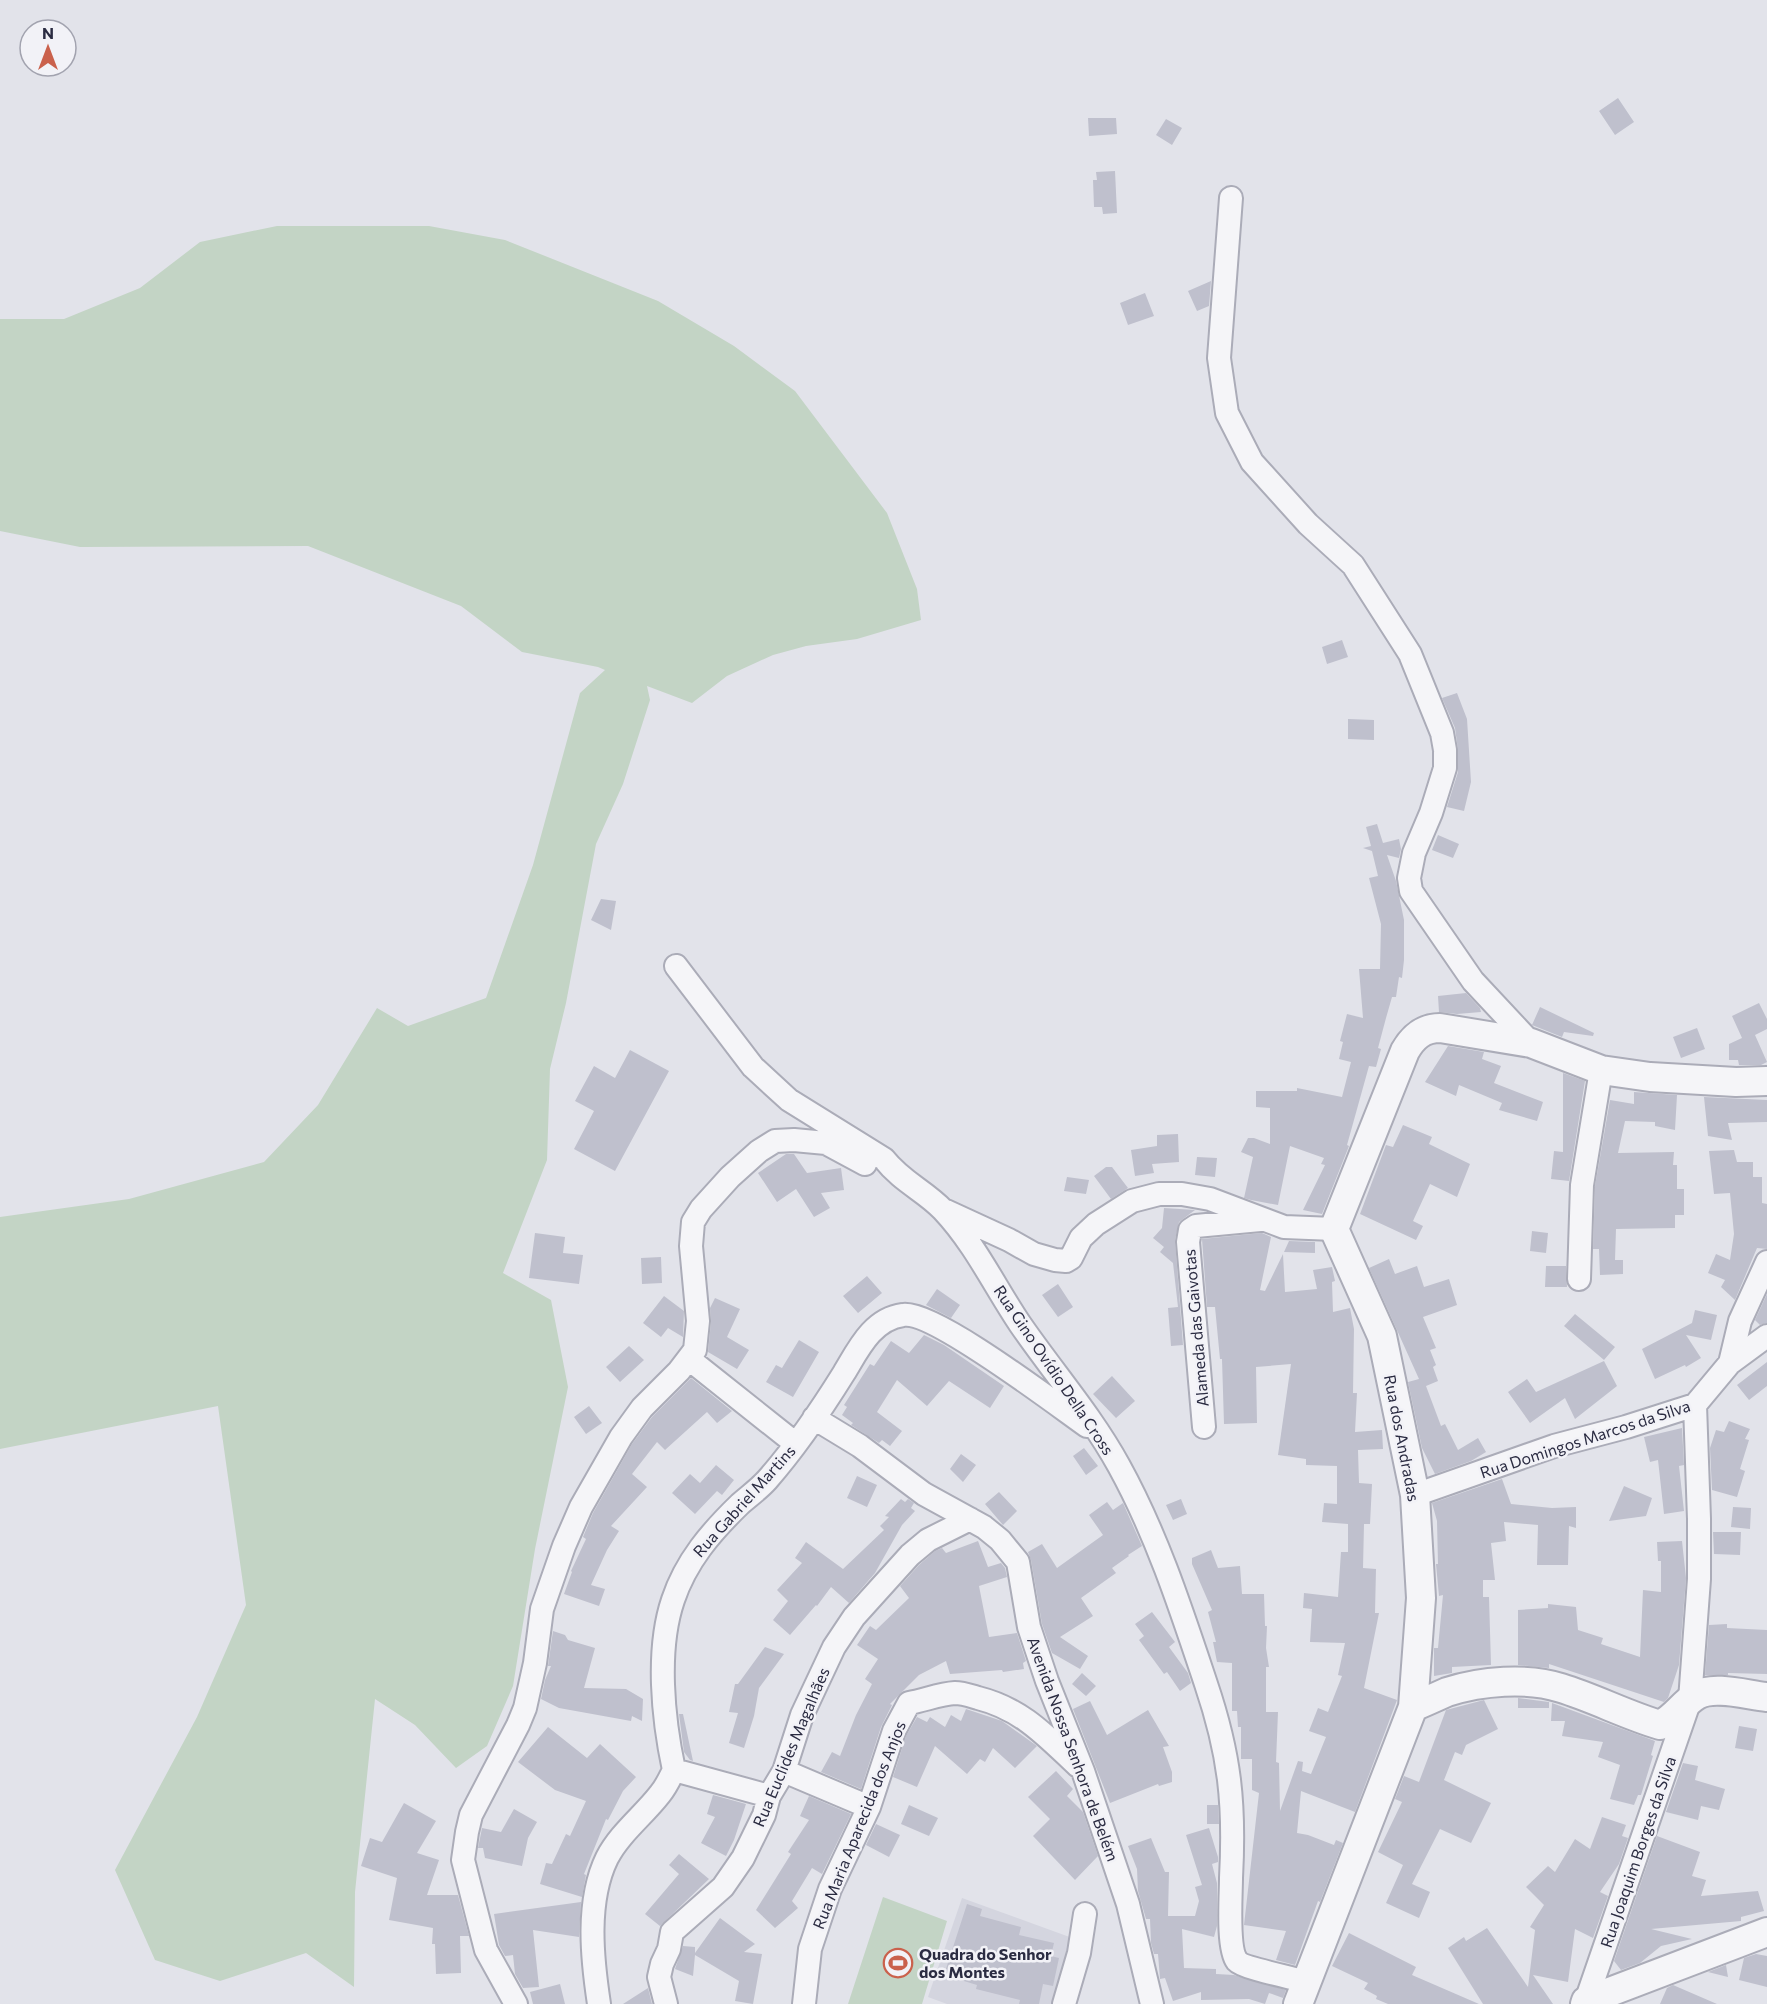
<svg xmlns="http://www.w3.org/2000/svg" width="1767" height="2004" font-family="Commissioner,sans-serif">
<style>
.built{fill:#d4d5df}
.green{fill:#c3d4c5}
.building{fill:#bfc0cd}
.lines{fill:none;stroke-linecap:round;stroke-linejoin:round}
.minor-casing{stroke:#abacb8;stroke-width:26}
.tertiary-casing{stroke:#abacb8;stroke-width:32}
.minor{stroke:#f5f5f8;stroke-width:22}
.tertiary{stroke:#f5f5f8;stroke-width:28}
.labels{text-anchor:middle;stroke-width:5;stroke-linejoin:round;paint-order:stroke}
.street-label{font-size:16px;fill:#2b2c42;stroke:#f2f2f7}
.poi-label{font-size:16px;font-weight:bold;fill:#2b2c42;stroke:#f2f2f7;text-anchor:start}
</style>
<rect width="100%" height="100%" fill="#e2e3ea"/>
<path class="built" d="M962,1898L1075,1939L1059,2004H947L928,1997Z"/>
<path class="green" d="M277,226H429L505,240L658,301L734,346L795,391L887,513L917,589L921,620L857,639L806,646L773,655L727,676L692,703L647,686L650,700L623,784L596,844L566,1003L550,1069L547,1160L503,1273L551,1300L568,1387L535,1549L513,1686L487,1746L456,1768L415,1725L375,1699L355,1892L354,1987L306,1953L220,1981L155,1960L115,1870L197,1717L246,1605L218,1406L0,1449V1217L129,1199L264,1162L318,1105L377,1008L408,1026L486,998L533,865L580,693L605,670L598,667L522,652L461,606L308,546L80,547L0,531V319H64L140,288L200,242Z
M883,1897L947,1921L922,2004H848Z"/>
<path class="building" d="M1618,98L1634,122L1615,135L1599,111Z
M1088,118H1116L1117,134L1089,136Z
M1166,119L1182,128L1172,145L1156,135Z
M1115,171L1117,213L1103,214L1102,207H1094L1093,180H1097L1096,172Z
M1211,281L1209,306L1197,311L1188,291Z
M1145,293L1154,316L1128,325L1120,303Z
M1342,640L1348,657L1327,664L1322,647Z
M1457,693L1467,719L1471,782L1464,811L1447,807L1458,772V750L1455,728L1442,698Z
M1348,719L1374,720V740L1348,739Z
M1377,824L1383,843L1399,839L1401,849L1399,858L1387,855L1396,881L1404,920V960L1402,978L1399,977L1396,997H1392L1386,1018L1378,1048L1381,1049L1376,1067L1369,1066L1347,1145L1349,1146L1322,1214L1303,1210L1325,1165L1321,1164L1324,1158L1290,1146L1278,1205L1251,1200L1244,1198L1253,1157L1241,1152L1248,1138H1254L1270,1144V1108L1256,1107V1091H1297V1088L1342,1097L1351,1062L1339,1059L1343,1042L1340,1041L1347,1014L1363,1018L1359,969H1380L1381,924L1369,878L1378,876L1372,851L1363,848L1371,846L1366,827Z
M1438,835L1459,844L1453,858L1432,850Z
M601,899L616,901L611,930L591,920Z
M1466,993L1480,1008L1481,1012L1457,1014L1439,1012L1438,996Z
M1759,1003L1767,1019V1029L1755,1035L1767,1062L1761,1065H1739L1738,1060H1729V1044L1742,1038L1732,1016Z
M1540,1007L1594,1033L1593,1036L1564,1032L1562,1037L1532,1025Z
M1697,1028L1705,1049L1681,1058L1673,1037Z
M1448,1046L1484,1052L1482,1059L1501,1066L1494,1083L1543,1102L1537,1121L1499,1110L1502,1103L1459,1085L1456,1096L1425,1082Z
M630,1050L669,1071L615,1171L574,1149L594,1111L575,1101L594,1066L615,1078Z
M1563,1073L1585,1081L1569,1181L1551,1179L1554,1151L1563,1152Z
M1634,1092L1677,1095L1675,1130L1655,1126V1122L1625,1121L1618,1153L1674,1152L1673,1165H1677V1189H1684V1215H1675V1228L1616,1229L1615,1260H1623V1274L1600,1275L1599,1249H1593L1595,1186L1610,1100L1634,1104Z
M1704,1097L1767,1100V1122L1728,1123L1732,1140L1708,1136Z
M1403,1125L1432,1137L1429,1144L1470,1164L1457,1197L1430,1184L1413,1221L1423,1226L1416,1240L1360,1214L1386,1145L1393,1147Z
M1178,1134L1179,1162L1152,1164L1154,1173L1135,1176L1131,1150L1157,1146V1135Z
M1734,1150L1737,1162H1753V1177H1762V1203L1767,1204V1249L1757,1248L1735,1300L1721,1287L1725,1280L1708,1273L1716,1254L1730,1260L1734,1234L1730,1193L1714,1194L1709,1151Z
M786,1154H794L807,1173L841,1168L844,1190L821,1193L830,1208L814,1217L796,1189L777,1202L758,1173Z
M1197,1157L1217,1158L1215,1177L1195,1175Z
M1106,1167H1112L1128,1188L1111,1199L1094,1176Z
M1067,1177L1089,1180L1086,1194L1064,1191Z
M1164,1208L1195,1210L1179,1222L1175,1240L1183,1345L1171,1346L1168,1308L1178,1307L1173,1263L1160,1252L1164,1247L1153,1238L1162,1228Z
M1532,1231L1548,1233L1546,1253L1530,1251Z
M535,1233L565,1237L563,1253L583,1255L579,1284L529,1278Z
M1262,1233L1271,1237L1260,1290L1265,1291L1283,1254L1285,1292L1317,1289L1313,1270L1332,1267L1335,1281L1332,1282L1333,1312L1350,1308L1354,1329L1353,1393H1357L1355,1432L1382,1430L1383,1449L1358,1450L1359,1483L1372,1484L1370,1524H1364L1363,1568L1376,1569L1375,1613H1379L1364,1688L1397,1700L1355,1812L1301,1791L1297,1833L1308,1835L1334,1845L1336,1840L1343,1843L1320,1902L1318,1901L1295,1965L1276,1960L1286,1931L1244,1925L1259,1793L1252,1790V1759H1241V1727H1238L1237,1711H1232V1663L1217,1662L1213,1642H1216L1208,1612L1212,1610L1192,1564V1558L1211,1550L1218,1568L1240,1566L1242,1594H1264L1265,1626H1267L1266,1648L1269,1667H1266V1712H1278L1276,1762L1279,1763L1280,1811L1298,1761L1303,1762L1302,1771L1311,1774L1326,1737L1309,1731L1318,1708L1328,1712L1342,1676L1338,1675L1345,1643L1310,1642L1312,1609L1303,1608L1304,1593L1338,1597L1341,1552H1348V1524L1322,1522L1324,1503L1337,1504V1466L1306,1465V1459L1278,1455L1291,1364L1256,1367L1257,1423L1224,1424L1222,1359H1220L1215,1307H1207L1202,1239Z
M1289,1241L1315,1242V1253L1284,1252Z
M661,1257L662,1283L642,1284L641,1258Z
M1389,1259L1395,1274L1417,1266L1424,1287L1449,1279L1457,1305L1423,1317L1436,1348L1430,1350L1436,1365L1433,1367L1438,1381L1426,1386L1441,1426L1445,1424L1458,1450L1478,1438L1486,1452L1471,1461L1435,1474L1422,1448L1408,1382L1419,1379L1369,1268Z
M1546,1266H1566L1567,1287H1545Z
M867,1276L882,1293L858,1313L843,1296Z
M1058,1284L1073,1307L1058,1317L1042,1295Z
M937,1289L960,1305L951,1318L926,1305Z
M1767,1294V1323L1760,1325L1755,1320Z
M664,1296L684,1311L683,1337L668,1328L661,1337L643,1323Z
M715,1298L740,1309L727,1337L749,1350L737,1369L708,1352L711,1322L710,1308Z
M1695,1310L1717,1315L1711,1340L1686,1335L1701,1358L1686,1367L1685,1365L1655,1379L1642,1349L1692,1323Z
M1575,1314L1615,1347L1604,1360L1564,1326Z
M924,1335L944,1345L1004,1386L990,1408L949,1381L927,1406L897,1380L877,1412L902,1431L890,1446L882,1440L879,1443L851,1425L853,1423L842,1415L847,1407L844,1405L870,1364L874,1366L891,1341L909,1353Z
M799,1340L819,1352L793,1397L766,1382L776,1365L782,1368Z
M629,1346L644,1360L620,1382L606,1367Z
M1604,1361L1617,1386L1575,1419L1565,1398L1530,1423L1508,1392L1527,1379L1536,1392Z
M1767,1362V1386L1749,1400L1737,1385Z
M1112,1376L1135,1401L1116,1418L1093,1394Z
M691,1378L732,1411L717,1423L707,1412L665,1450L657,1442L632,1474L647,1487L611,1526L619,1531L607,1550L591,1585L605,1589L599,1606L564,1594L572,1572L571,1571L586,1539L583,1537L593,1513L632,1444L652,1417Z
M589,1406L602,1423L586,1434L574,1417Z
M1729,1421L1750,1429L1745,1439L1749,1440L1740,1469L1745,1471L1737,1497L1712,1490L1710,1448L1716,1430L1724,1432Z
M1682,1428L1684,1465L1679,1466L1684,1511L1664,1514L1658,1460L1650,1462L1644,1437Z
M1084,1448L1098,1466L1086,1475L1073,1456Z
M961,1454L976,1465L963,1482L950,1469Z
M716,1465L734,1480L722,1495L717,1491L695,1514L672,1493L690,1474L700,1483Z
M857,1476L877,1485L867,1507L847,1498Z
M1502,1479L1511,1504L1552,1508L1576,1507V1528L1569,1526L1568,1565H1537L1538,1525L1504,1522L1506,1541L1491,1543L1495,1580H1483V1597H1489L1491,1665L1452,1667V1673L1434,1676V1648H1438L1443,1595L1439,1596L1436,1564H1438L1437,1521L1432,1503Z
M1624,1486L1652,1498L1646,1516L1609,1521Z
M999,1492L1017,1511L1003,1525L985,1504Z
M901,1499L905,1502L908,1499L914,1503L911,1508L915,1511L902,1525L875,1573L849,1603L831,1587L817,1606L816,1605L790,1635L773,1620L788,1601L777,1590L802,1563L795,1558L806,1542L843,1569L884,1530L880,1526L889,1517L885,1516Z
M1181,1499L1187,1514L1173,1520L1166,1505Z
M1107,1502L1113,1510L1123,1503L1142,1546L1128,1555L1129,1556L1112,1568L1116,1573L1081,1598L1093,1616L1060,1637L1088,1656L1080,1669L1052,1653L1042,1624L1031,1560L1028,1552L1042,1544L1057,1568L1103,1535L1089,1515Z
M1733,1507L1751,1508L1750,1529L1731,1527Z
M1713,1532H1741L1740,1555L1714,1554Z
M978,1541L988,1567L1001,1563L1005,1568L1007,1577L979,1586L989,1637L1017,1633L1026,1661L1023,1663L1024,1669L1003,1672L1002,1670L950,1674L946,1661L919,1675L890,1704L892,1705L881,1727L861,1789L821,1772L832,1752L840,1756L856,1715L872,1684L865,1679L878,1659L857,1645L870,1626L876,1630L909,1598L900,1586L919,1565L935,1551L942,1548L946,1553Z
M1682,1541L1686,1578L1679,1665L1668,1698L1664,1702L1549,1664V1668L1518,1665V1610L1548,1608V1604L1576,1607L1578,1630L1603,1638L1601,1644L1640,1657L1643,1590L1661,1592V1561H1658L1657,1542Z
M1152,1612L1175,1642L1169,1647L1188,1673L1191,1683L1180,1691L1167,1672L1164,1674L1139,1640L1144,1636L1135,1624Z
M1727,1624V1628L1767,1630V1674L1728,1673V1675H1705L1709,1625Z
M553,1631L565,1635L568,1640L595,1648L584,1688L626,1689L643,1699L642,1721L632,1716L631,1721L559,1708L541,1699L545,1680L551,1666H548Z
M765,1647L784,1654L759,1688L754,1716L744,1748L729,1743L738,1713L729,1712L735,1684H738Z
M1082,1673L1096,1686L1086,1696L1072,1684Z
M1518,1698L1549,1702V1708H1518Z
M1484,1700L1498,1729L1466,1745L1462,1755L1455,1752L1444,1780L1491,1803L1471,1843L1440,1829L1412,1884L1430,1892L1419,1918L1386,1903L1403,1865L1378,1852L1402,1802L1395,1799L1404,1776L1419,1782L1446,1710Z
M1090,1701L1107,1735L1148,1710L1169,1746L1163,1747L1172,1772V1782L1159,1786L1158,1784L1110,1803L1073,1709Z
M1552,1703L1655,1741L1651,1755L1653,1756L1641,1795H1638L1634,1805L1610,1799L1620,1765L1598,1757L1603,1742L1562,1736L1565,1721H1551Z
M966,1709L1002,1721L1037,1746L1015,1768L993,1748L985,1762L980,1759L967,1774L935,1746L917,1787L893,1777L906,1736L917,1717L927,1722L930,1717L945,1727L951,1715L961,1721Z
M679,1714H683L693,1761L690,1760L684,1752Z
M1739,1726L1757,1729L1753,1751L1735,1748Z
M548,1727L587,1758L600,1744L636,1777L623,1791L608,1820L606,1819L584,1874L586,1875L582,1897L540,1884L546,1863L552,1864L566,1834L570,1836L586,1801L555,1790L518,1762Z
M1683,1763L1698,1766L1695,1780L1725,1789L1719,1810L1701,1806L1698,1820L1666,1812Z
M1056,1771L1073,1789L1067,1796L1083,1812L1098,1856L1075,1880L1033,1836L1050,1819L1028,1797Z
M713,1795L746,1804L734,1840L726,1856L701,1843L715,1817L707,1814Z
M809,1796L851,1814L822,1874L812,1868L792,1901L798,1908L775,1928L756,1910L791,1854L788,1852L809,1820L800,1816Z
M404,1803L436,1821L417,1853L439,1860L427,1895H458L469,1936H460L461,1973L436,1974L435,1944H432L433,1928L389,1920L397,1878L361,1866L370,1838L382,1842Z
M909,1805L938,1818L929,1836L901,1824Z
M1207,1805H1218L1219,1824H1207Z
M514,1809L537,1822L528,1838L522,1866L485,1858L483,1848H478L482,1828L501,1832Z
M1602,1817L1626,1825L1622,1836L1628,1838L1619,1864L1600,1892L1608,1896L1593,1938L1575,1929L1568,1982L1533,1975L1553,2004H1483L1448,1948L1464,1937L1466,1941L1487,1928L1528,1987L1535,1930L1530,1927L1544,1905L1526,1887L1548,1866L1555,1872L1575,1839L1590,1849Z
M876,1824L900,1835L889,1857L866,1845Z
M1209,1828L1218,1857V1862L1212,1864L1217,1883V1926L1214,1937L1182,1929L1184,1968L1216,1969V1974L1234,1975L1286,1990L1283,1998L1269,1993L1265,2004L1249,1999L1201,2000V1992L1173,2001L1165,1978L1160,1979L1158,1954H1154L1151,1943L1150,1919H1146L1138,1891L1137,1869L1128,1846L1151,1838L1165,1872H1169L1168,1916H1195L1199,1901L1195,1887L1202,1885L1186,1835Z
M1657,1836L1700,1852L1692,1876L1706,1880L1701,1896L1758,1891L1764,1911L1741,1917V1921L1651,1929L1692,1939L1661,1946L1640,1963L1621,1970L1614,1961Z
M679,1854L709,1879L660,1926L645,1914L679,1874L669,1865Z
M581,1902L579,1937L533,1930L539,1987L523,1988L515,1974L513,1955L505,1956L499,1945L494,1914Z
M967,1904L982,1909L980,1916L1021,1927L1019,1935L1054,1943L1051,1956L1059,1958L1053,1986L1043,1984L1039,2004H1019L1020,2000L976,1989L977,1985L944,1975Z
M720,1918L755,1944L744,1952L762,1954L753,2004L735,2001L739,1981L695,1955L693,1976L675,1969L683,1946L695,1947V1953Z
M1349,1933L1416,1967L1412,1975L1479,2004H1388L1376,1999L1377,1996L1364,1989L1368,1983L1332,1966Z
M1756,1954L1767,1956V1987L1739,1980L1744,1958Z
M1726,1965L1728,1977L1708,1972Z
M560,1984L565,2004H533L530,1992Z
M1673,1985L1717,2004H1660L1667,1988Z
M648,1988L652,2004H623Z"/>
<g class="lines">
<g class="minor-casing">
<path id="minor" d="M1231,198L1219,358L1227,413L1252,462L1308,524L1353,565L1410,654L1442,733L1445,750V768L1431,813L1414,853L1409,878L1411,891L1473,981L1531,1043
M676,966L753,1067L789,1100L884,1159C902,1182 925,1191 943,1210C975,1244 995,1287 1020,1324C1053,1372 1091,1415 1119,1466C1157,1535 1181,1609 1206,1684C1230,1755 1235,1804 1231,1878C1231,1895 1227,1948 1237,1961C1243,1968 1294,1978 1307,1982
M946,1211L1009,1240L1034,1254L1055,1260L1066,1261L1071,1258L1081,1238L1096,1224L1132,1201L1159,1194H1182L1210,1199L1284,1227L1334,1229
M1579,1279L1582,1185L1601,1070
M689,1359L796,1444
M1730,1363L1740,1321L1767,1262
M814,1418L860,1446L924,1494L984,1527L1000,1540L1018,1562L1029,1627L1047,1681L1083,1771L1128,1904L1152,2004
M1204,1427L1188,1242L1190,1230L1196,1226L1260,1220
M1415,1495L1554,1446L1626,1427L1695,1405L1730,1363L1767,1336
M674,1770L769,1796
M784,1771L869,1807
M1586,2001L1690,1700L1699,1579V1519L1695,1405
M516,2004L486,1950L463,1860L467,1832L471,1815L518,1725L525,1708L535,1663L542,1609L564,1546L581,1507L621,1437L642,1408L679,1371L695,1350L698,1321L691,1246L693,1222L701,1209L730,1177L759,1151L775,1141L794,1140L826,1143L865,1164
M599,2004C592,1958 586,1901 607,1858C620,1833 643,1816 660,1794C666,1787 670,1778 674,1770C663,1719 656,1650 673,1600C686,1561 711,1532 740,1504C749,1496 759,1489 767,1480C796,1447 821,1410 844,1373C858,1350 872,1319 903,1315C933,1310 1057,1405 1087,1426
M666,2004L659,1977L662,1964L669,1949L672,1932L723,1887L743,1858L764,1815L769,1796L784,1771L802,1715L834,1647L854,1617L910,1555L928,1540L970,1519
M804,2004L810,1949L830,1889L869,1807L894,1731L909,1703C925,1700 940,1694 955,1693C963,1693 971,1696 978,1698C1022,1709 1046,1736 1078,1766
M1064,2004L1079,1953L1085,1914"/>
</g>
<g class="tertiary-casing">
<path id="tertiary" d="M1413,1707C1425,1702 1436,1697 1447,1692C1481,1681 1527,1677 1561,1688C1594,1698 1626,1715 1660,1725C1675,1718 1683,1703 1697,1695C1714,1685 1747,1695 1767,1697
M1298,2004L1413,1707L1421,1598L1415,1495L1382,1336L1334,1229L1405,1051C1413,1037 1423,1028 1440,1028L1531,1043L1601,1070L1650,1077L1736,1082L1767,1081
M1585,2004L1586,2001L1767,1932"/>
</g>
<use href="#minor" class="minor"/>
<use href="#tertiary" class="tertiary"/>
</g>
<defs>
<g id="stadium-ring" transform="scale(1.5)"><circle r="9.5" fill="#f2f2f7" stroke="#ca614c" stroke-width="1.5"/><path d="M0-5a6.5 5 0 1 0 0 10a6.5 5 0 1 0 0-10ZM-3.5-1.8h7v3.6h-7Z" fill="#ca614c"/></g>
</defs>
<g fill-rule="evenodd">
<use href="#stadium-ring" x="898" y="1963"/>
</g>
<g class="labels">
<g class="street-label">
<text transform="translate(1196 1328) rotate(-95)" y="6">Alameda das Gaivotas</text>
<text transform="translate(1054 1370) rotate(56)" y="6">Rua Gino Ovídio Della Cross</text>
<text transform="translate(1402 1438) rotate(79)" y="6">Rua dos Andradas</text>
<text transform="translate(1585 1439) rotate(-18)" y="6">Rua Domingos Marcos da Silva</text>
<text transform="translate(744 1501) rotate(-48)" y="6">Rua Gabriel Martins</text>
<text transform="translate(791 1747) rotate(-67)" y="6">Rua Euclides Magalhães</text>
<text transform="translate(1073 1749) rotate(70)" y="6">Avenida Nossa Senhora de Belém</text>
<text transform="translate(859 1825) rotate(-68)" y="6">Rua Maria Aparecida dos Anjos</text>
<text transform="translate(1638 1852) rotate(-71)" y="6">Rua Joaquim Borges da Silva</text>
</g>
<g class="poi-label">
<text x="919" y="1960">Quadra do Senhor<tspan x="919" dy="18">dos Montes</tspan></text>
</g>
</g>
<g transform="translate(48 48)"><circle r="28" fill="#f2f2f7" stroke="#a2a3af" stroke-width="1.5"/>
<path d="M0-4.5L10 22L0 15L-10 22Z" fill="#ca614c"/>
<text y="-9" font-size="16" font-weight="bold" text-anchor="middle" fill="#2b2c42">N</text>
</g>
</svg>
